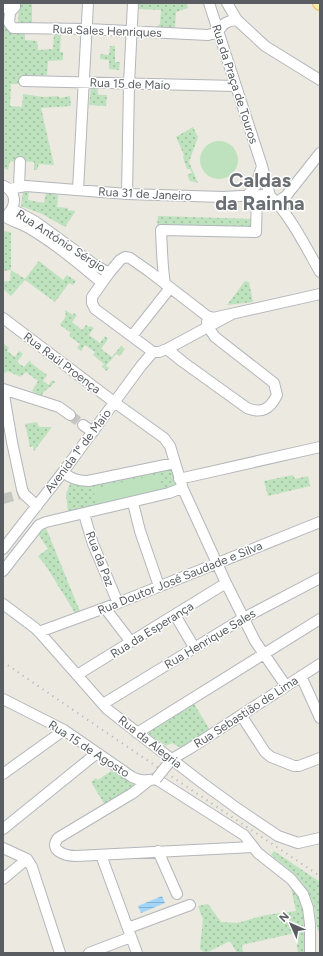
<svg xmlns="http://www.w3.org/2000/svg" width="323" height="956" font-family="Figtree,sans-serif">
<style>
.grass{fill:url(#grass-dots)}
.park{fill:#bee2be}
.water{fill:url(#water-rules)}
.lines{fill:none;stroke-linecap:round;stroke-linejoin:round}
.minor-tunnel{stroke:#c6c6c0;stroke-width:10;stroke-dasharray:10 5;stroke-linecap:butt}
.minor-casing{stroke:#b3b6bb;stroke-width:12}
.major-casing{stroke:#e9bf5c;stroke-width:14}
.minor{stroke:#fff;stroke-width:10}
.major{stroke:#faeba7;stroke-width:12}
.rail{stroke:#b1b2b2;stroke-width:2;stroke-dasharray:1 5;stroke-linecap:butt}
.minor-bridge-casing{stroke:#b3b6bb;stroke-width:12;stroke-linecap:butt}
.minor-bridge{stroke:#fff;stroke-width:10}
.labels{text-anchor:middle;stroke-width:3;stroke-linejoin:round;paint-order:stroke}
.street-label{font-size:12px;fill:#595d61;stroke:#fff}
.town-label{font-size:20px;font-weight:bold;fill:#6a6f73;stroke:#fff}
</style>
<defs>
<pattern id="grass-dots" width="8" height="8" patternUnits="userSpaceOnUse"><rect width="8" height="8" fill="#bee2be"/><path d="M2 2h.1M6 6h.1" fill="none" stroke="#9dba9e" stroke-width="1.8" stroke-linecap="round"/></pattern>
<pattern id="water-rules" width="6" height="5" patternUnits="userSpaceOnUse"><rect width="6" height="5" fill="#a2d5fa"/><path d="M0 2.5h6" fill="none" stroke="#87b0ce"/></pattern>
</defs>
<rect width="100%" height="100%" fill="#ebe9e0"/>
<path class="grass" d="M19,3H32V23L27,24L18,23Z
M139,3C155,3 172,4 187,3L188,8L176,12L175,28L156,27L160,24L161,10L139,9Z
M3,26L9,27V33H25V40L37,41L38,50L53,49L54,33H61L60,52H63V60L48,61L47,75H24L23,84H11L10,106L22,107L23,94L43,97L59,96V98L70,96L71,106L41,108L54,165L39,164L37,170H34V162L23,161L15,162L10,161L8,170L3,168Z
M110,46H115V62H120L119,70L109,69V60L100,59V54L109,55Z
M91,88H97L98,95H107L106,106L89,105Z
M193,127L198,137L189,162L198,183L190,181L187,175L192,173L190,169H187L183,157L184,155L176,137Z
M23,191H29L28,200L44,203L46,193L58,195L57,207L68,208V210L75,211V212L65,227L42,214L21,206Z
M158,216L253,219L252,228L157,226Z
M3,231L11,232V270L25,279L39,261L63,280L67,275L76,281L73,285L69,283L55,302L25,280L11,296L3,289V281H10L11,270L3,271Z
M245,281L249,282L253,302L227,305Z
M65,310L73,315L74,313L77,315L72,322L82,330L86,325L89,327L90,326L94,328L89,335L100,343L105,336L108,339L101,349L112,357L121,346L125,349L120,356L116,354L106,366L109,368L107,371L102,367L104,364L93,355L95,352L85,345L81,351L77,348L80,344L69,336L71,333L60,325L66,316Z
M3,343L9,348L7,351L15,357L19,351L23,354L17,362L24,367L30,360L31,363L47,375L43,381L49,385L52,380L55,382C50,388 45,389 41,396L32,391L38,381L26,372L20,377L19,376L7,371L6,373L3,372Z
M37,422L39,427H52L34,451L33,446L30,447L25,424Z
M175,463L182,488L68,512L66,494L72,479Z
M293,475L295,479L308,476L310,486L268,496L264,481Z
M46,528L81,614L77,616L46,566L38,556L48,549L38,534Z
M193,702L210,730L181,748L172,743L166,746L145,731Z
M114,769L136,786L105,805L91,782L96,778L98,780Z
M274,851L320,882V934C314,926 317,915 314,906C306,880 291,871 271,855Z
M291,888C310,902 306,933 307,953H298L295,933L242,945L243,953H237L230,941L206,953L200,949L203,919L198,906L208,904L221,922L237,923L266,915L296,911Z"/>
<path class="park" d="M200 160a19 19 0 1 1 38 0a19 19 0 1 1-38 0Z
M159,474L163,491L97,506L93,489Z"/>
<path class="water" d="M162,896L165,903L141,913L138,906Z"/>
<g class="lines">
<path class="minor-tunnel" d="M70,415L83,425
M3,499L20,494"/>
<g class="minor-casing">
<path id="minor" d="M6,3V7L10,12
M209,3L262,166L270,196
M227,3L237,20L265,46L320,80
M10,12L9,23L13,28L87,29L208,35L218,32
M10,12L15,7V3
M218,32C223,23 227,21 237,20
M24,81L236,86
M4,186C16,192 17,204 8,214
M19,187L20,162
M9,189L26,186L127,194L223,197L262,195L270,196
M78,190L88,3
M127,194L129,84L133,3
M247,196L256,185L262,166
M270,196C289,213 307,249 320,272
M277,202L286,196L320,153
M12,209L36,222L95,265L109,273
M4,216C13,222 23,224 32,230C56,244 81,265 102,283
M165,284C162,266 162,248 161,230L256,232L257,195
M232,314L167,349L159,352H153L95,309L92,303V297L109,273L120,260L125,257L130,258L150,272L207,316L213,318L320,294
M3,318L114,402L164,438L170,446L183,489L226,583L255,641L286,686
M132,336L170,288
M167,349L183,362L247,408C262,414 270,409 277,395L274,383L215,337L208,327L207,322
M3,389L12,442L22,489L24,494L37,506
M3,389L59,407L70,415
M83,425L93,432
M63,472C71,479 78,481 88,481L175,463
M179,479L320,447
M133,503L140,531L159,586
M84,514L93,544L118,603
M3,549L63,472L141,366L153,352
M3,571L39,525L46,522L169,493L182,488
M3,604L35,628L41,634L107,709L201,782L238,809L278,836L298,843L320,838
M105,608L131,642
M175,615L194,647
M39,632L118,603L320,522
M77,675L226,583
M301,676L320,718
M3,699L64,730L132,777C140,781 146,781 156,779L244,835L258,853L291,879L303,894L308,908L310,924V953
M103,704L240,620L320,578
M241,715L265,752L271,757L294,766H299L320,758
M137,733L320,619
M172,759L189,749L320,664
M3,774L64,730
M148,781L133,793L58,838C48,851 66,856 76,856L253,847
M3,829L97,753
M3,848L27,859L32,867L60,953
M158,851L177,894
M101,855L137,953
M3,879L27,859
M128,928L190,905
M89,953L131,937"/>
</g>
<g class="major-casing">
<path id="major" d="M319,3L320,4"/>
</g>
<use href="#minor" class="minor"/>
<use href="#major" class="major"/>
<path class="rail" d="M3,662L129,748L320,876"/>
<g class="minor-bridge-casing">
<path id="minor-bridge" d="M156,779L172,759"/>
</g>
<use href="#minor-bridge" class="minor-bridge"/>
</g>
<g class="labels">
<g class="street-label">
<text transform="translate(107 31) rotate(2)" y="4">Rua Sales Henriques</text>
<text transform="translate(130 84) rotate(2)" y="4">Rua 15 de Maio</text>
<text transform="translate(235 84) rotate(72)" y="4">Rua da Praça de Touros</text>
<text transform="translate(145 194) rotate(3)" y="4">Rua 31 de Janeiro</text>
<text transform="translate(61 241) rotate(33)" y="4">Rua António Sérgio</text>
<text transform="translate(62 363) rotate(37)" y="4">Rua Raúl Proença</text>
<text transform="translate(78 451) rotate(-53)" y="4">Avenida 1º de Maio</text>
<text transform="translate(100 559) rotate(69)" y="4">Rua da Paz</text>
<text transform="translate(180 578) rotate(-22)" y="4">Rua Doutor José Saudade e Silva</text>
<text transform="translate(152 630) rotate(-32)" y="4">Rua da Esperança</text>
<text transform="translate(210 639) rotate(-31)" y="4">Rua Henrique Sales</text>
<text transform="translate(246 712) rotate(-33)" y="4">Rua Sebastião de Lima</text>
<text transform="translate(150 742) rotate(38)" y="4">Rua da Alegria</text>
<text transform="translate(89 749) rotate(33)" y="4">Rua 15 de Agosto</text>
</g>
<g class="town-label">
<text x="260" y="187">Caldas<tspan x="260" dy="23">da Rainha</tspan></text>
</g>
</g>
<rect width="323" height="956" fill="none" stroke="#595d61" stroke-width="8"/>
<g transform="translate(291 924) rotate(315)" stroke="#ffffff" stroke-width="3" paint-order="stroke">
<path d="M0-3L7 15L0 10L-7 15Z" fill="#595d61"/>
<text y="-6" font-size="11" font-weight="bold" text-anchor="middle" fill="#595d61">N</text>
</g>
</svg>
